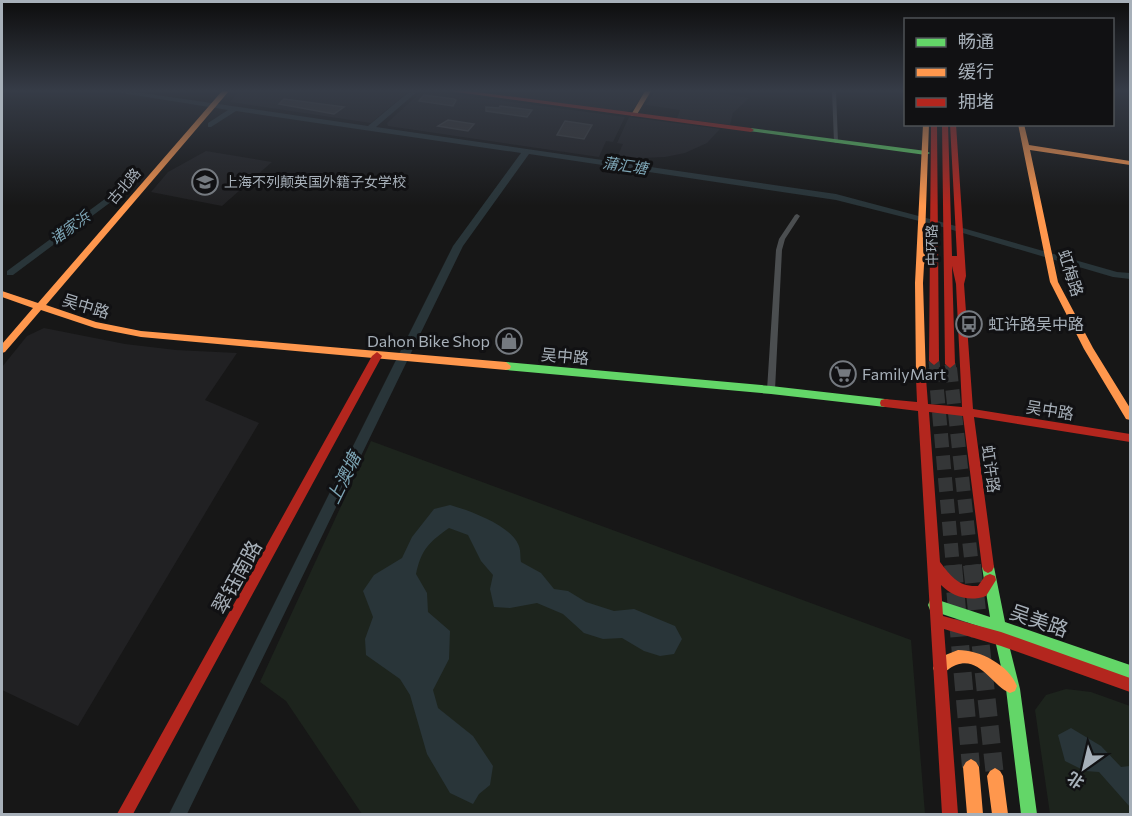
<svg xmlns="http://www.w3.org/2000/svg" width="1132" height="816" font-family="Commissioner,'Noto Sans SC',sans-serif">
<style>
.built{fill:#212123}
.green{fill:#1d241d}
.water{fill:#293539}
.lines{fill:none;stroke-linecap:round;stroke-linejoin:round}
.river{fill:#293539;fill-rule:evenodd}
.building{fill:#353536;stroke:#3f4143;stroke-width:1.5}
.highway-tunnel-far2{stroke:#343637;stroke-width:11;stroke-dasharray:11 6;stroke-linecap:butt}
.highway-tunnel-far1{stroke:#343637;stroke-width:14;stroke-dasharray:14 8;stroke-linecap:butt}
.highway-tunnel{stroke:#343637;stroke-width:18;stroke-dasharray:18 9;stroke-linecap:butt}
.street{fill:#4b4e50;fill-rule:evenodd}
.fast{fill:#63d668;fill-rule:evenodd}
.slow{fill:#ff974d;fill-rule:evenodd}
.jam{fill:#b3261e;fill-rule:evenodd}
.labels{text-anchor:middle;stroke-width:6;stroke-linejoin:round;paint-order:stroke}
.far-poi-label{font-size:14px;fill:#a7b0b9;stroke:#111113;text-anchor:start}
.far-street-label{font-size:14px;fill:#a7b0b9;stroke:#111113}
.far-water-label{font-size:15px;font-style:italic;fill:#7da5b5;stroke:#111113}
.street-label{font-size:16px;fill:#a7b0b9;stroke:#111113}
.poi-label{font-size:16px;fill:#a7b0b9;stroke:#111113;text-anchor:start}
.water-label{font-size:18px;font-style:italic;fill:#7da5b5;stroke:#111113}
.near-street-label{font-size:20px;fill:#a7b0b9;stroke:#111113}
</style>
<rect width="100%" height="100%" fill="#171717"/>
<path class="built" d="M239,91H409L371,123L230,102Z
M422,91H429L625,117L613,142L606,141L599,157L388,126L387,123Z
M465,91H644L634,109L626,112Z
M655,91H708L749,98L733,113L730,125L677,118L680,110L646,105Z
M629,117L720,129L707,143L685,153L665,157L616,159L623,144L617,143Z
M206,151L272,162L222,206L151,192L168,172Z
M44,328L125,344L176,350L237,353L205,400L259,423L78,726L2,690V367L27,336Z"/>
<path class="green" d="M371,441L911,640L925,814H362L286,701L260,682Z
M1066,689L1091,692L1130,706V814H1050L1035,710L1046,695Z"/>
<path class="water" d="M450,505C468,510 510,525 518,544C521,549 520,557 521,562L541,573L554,589L568,591L586,602L614,611L634,609L675,626L682,639L674,654L660,656L644,651L622,638L603,639L584,633L563,614L537,603L510,608L494,607L490,589L493,575L481,561L468,535L449,528C429,542 421,550 416,574L427,593L428,612L450,631L449,659L433,690L438,708L473,736L493,766L490,785L479,794L473,804L450,793L427,754L410,695L400,679L366,655L365,639L373,617L363,591L374,575L402,558L412,537L434,509Z
M1071,728L1101,746L1121,767L1130,766V807L1099,772L1085,771L1065,761L1058,735Z"/>
<g class="lines">
<path class="river" d="M109,91H129L368,126L410,91H418L376,127L836,194L945,223L1117,272L1130,273V279L1113,277L939,226L836,200L529,154L463,246L187,814H169L453,246L521,153L236,111L211,127H208V123L228,110Z
M128,182L135,184L13,275H7V271Z"/>
</g>
<path class="building" d="M424,95L454,99L456,100L453,106L419,101Z
M284,99L344,107L334,114L279,104Z
M500,106L532,110L527,117L486,111V107L499,108Z
M448,120L474,124L468,131L438,126Z
M565,121L592,125L584,139L557,135Z"/>
<g class="lines">
<path class="highway-tunnel-far2" d="M934,361L935,370
M950,364L951,370"/>
<path class="highway-tunnel-far1" d="M935,368L953,567
M950,368L972,567"/>
<path class="highway-tunnel" d="M953,565L971,767
M972,565L995,776"/>
<path class="street" d="M832,91H836L838,142L836,143L834,142Z
M797,214L800,216L785,239L782,250L775,390L771,393L767,390L776,250L779,239L795,215Z"/>
<path class="fast" d="M751,128L926,151L930,153L926,155L749,131L748,130Z
M506,362L771,386L885,399L889,400L890,403L889,406L885,407L771,394L506,370L501,366Z
M988,561L992,563L994,567L1005,622L1130,665V679L1007,637L1020,689L1037,814H1021L1006,689L993,631L930,610L928,605L930,600L935,599L990,617L982,567L984,563Z"/>
<path class="slow" d="M222,91H229L46,305L96,322L141,331L506,362L511,366L510,369L506,370L141,337L95,328L41,310L5,352L2,353V344L33,308L2,297V291L38,303Z
M645,91H651L636,116H632L631,115Z
M923,124H929L925,237L929,239L924,265L923,283L926,378L921,382L916,378L915,283Z
M1018,124H1024L1029,145L1130,161V165L1030,150L1058,282L1093,348L1130,408V420L1126,419L1084,349L1050,282Z
M958,650C980,650 1009,665 1017,686L1015,691L1010,693C992,686 980,656 956,665C950,667 946,672 940,675L935,673L933,668C937,657 948,654 958,650Z
M971,759L976,762L979,767L983,814H967L963,767L966,762Z
M995,768L1000,771L1003,776L1008,814H992L987,776L990,771Z"/>
<path class="jam" d="M449,91H469L751,128L754,130L751,132Z
M931,124H937L939,361L934,365L929,361Z
M942,124H948L952,256H957L950,124H956L966,276L964,284L973,409L1130,434V442L974,417L994,567L992,571L988,573L984,571L982,567L963,416L929,412L940,562C951,576 958,587 978,586L985,576L990,574L995,576L996,580L986,596C969,602 953,597 941,585L943,616L1001,632L1130,678V692L1001,646L944,629L958,814H942L918,411L885,407L881,406L880,403L881,400L885,399L917,402L916,378L921,374L926,378L928,404L962,407L956,284L952,266L955,364L950,368L945,364Z
M377,352L382,356L133,814H117L372,356Z"/>
</g>
<linearGradient id="sky" x2="0" y2="1"><stop stop-color="#0d0d0d"/><stop offset="0.44" stop-color="#363c47"/><stop offset="1" stop-color="#363c47" stop-opacity="0"/></linearGradient>
<rect width="1132" height="206" fill="url(#sky)"/>
<defs>
<g id="school-ring" transform="scale(1.35)"><circle r="9.5" fill="#111113" stroke="#757a80" stroke-width="1.5"/><path d="M0-5L7-2L0 1L-7-2ZM-4 1L0 2.5L4 1V4Q0 6-4 4Z" fill="#757a80"/></g>
<g id="bus-ring" transform="scale(1.35)"><circle r="9.5" fill="#111113" stroke="#757a80" stroke-width="1.5"/><path d="M-5-6H5V4H4V6H2V4H-2V6H-4V4H-5ZM-3.5-4V0h7V-4ZM-3.5 1.2v1.5H-2V1.2ZM2 1.2v1.5H3.5V1.2Z" fill="#757a80"/></g>
<g id="shop-ring" transform="scale(1.35)"><circle r="9.5" fill="#111113" stroke="#757a80" stroke-width="1.5"/><path d="M-5-2.5h2.3a2.7 3.5 0 0 1 5.4 0H5L5.5 6h-11ZM-1.5-2.5h3a1.5 2.3 0 0 0-3 0Z" fill="#757a80"/></g>
<g id="supermarket-ring" transform="scale(1.35)"><circle r="9.5" fill="#111113" stroke="#757a80" stroke-width="1.5"/><path d="M-6-5.5h2.5l.6 2H6L4.5 2H-2.5L-4.4-4H-6ZM-1.5 3.2a1.3 1.3 0 1 0 .1 0ZM3 3.2a1.3 1.3 0 1 0 .1 0Z" fill="#757a80"/></g>
</defs>
<g fill-rule="evenodd">
<use href="#school-ring" x="205" y="182"/>
<use href="#bus-ring" x="969" y="324"/>
<use href="#shop-ring" x="509" y="341"/>
<use href="#supermarket-ring" x="843" y="374"/>
</g>
<g class="labels">
<g class="far-poi-label">
<text x="224" y="187">上海不列颠英国外籍子女学校</text>
</g>
<g class="far-street-label">
<text transform="translate(124 186) rotate(-49)" y="5">古北路</text>
<text transform="translate(932 245) rotate(-91)" y="5">中环路</text>
</g>
<g class="far-water-label">
<text transform="translate(625 166) rotate(8)" y="5">蒲汇塘</text>
<text transform="translate(70 228) rotate(-36)" y="5">诸家浜</text>
</g>
<g class="street-label">
<text transform="translate(1071 273) rotate(72)" y="6">虹梅路</text>
<text transform="translate(86 306) rotate(17)" y="6">吴中路</text>
<text transform="translate(565 356) rotate(5)" y="6">吴中路</text>
<text transform="translate(1050 410) rotate(9)" y="6">吴中路</text>
<text transform="translate(991 469) rotate(82)" y="6">虹许路</text>
</g>
<g class="poi-label">
<text x="988" y="330">虹许路吴中路</text>
<text x="490" y="347" text-anchor="end">Dahon Bike Shop</text>
<text x="862" y="380">FamilyMart</text>
</g>
<g class="water-label">
<text transform="translate(344 478) rotate(-64)" y="6">上澳塘</text>
</g>
<g class="near-street-label">
<text transform="translate(237 577) rotate(-61)" y="7">翠钰南路</text>
<text transform="translate(1039 621) rotate(19)" y="7">吴美路</text>
</g>
</g>
<rect width="1132" height="816" fill="none" stroke="#a7b0b9" stroke-width="6"/>
<rect x="904" y="18" width="210" height="108" fill="#111113" stroke="#4d5155" stroke-width="1.5"/>
<rect x="916" y="38" width="30" height="9" fill="#63d668" stroke="#4d5155" stroke-width="1.5"/>
<text x="958" y="48" font-size="18" fill="#a7b0b9">畅通</text>
<rect x="916" y="68" width="30" height="9" fill="#ff974d" stroke="#4d5155" stroke-width="1.5"/>
<text x="958" y="78" font-size="18" fill="#a7b0b9">缓行</text>
<rect x="916" y="98" width="30" height="9" fill="#b3261e" stroke="#4d5155" stroke-width="1.5"/>
<text x="958" y="108" font-size="18" fill="#a7b0b9">拥堵</text>
<g transform="translate(1084 768) rotate(214)" stroke="#111113" stroke-width="4.5" paint-order="stroke">
<path d="M0-4.5L10 22L0 15L-10 22Z" fill="#a7b0b9"/>
<text y="-9" font-size="16" font-weight="bold" text-anchor="middle" fill="#a7b0b9">北</text>
</g>
</svg>
